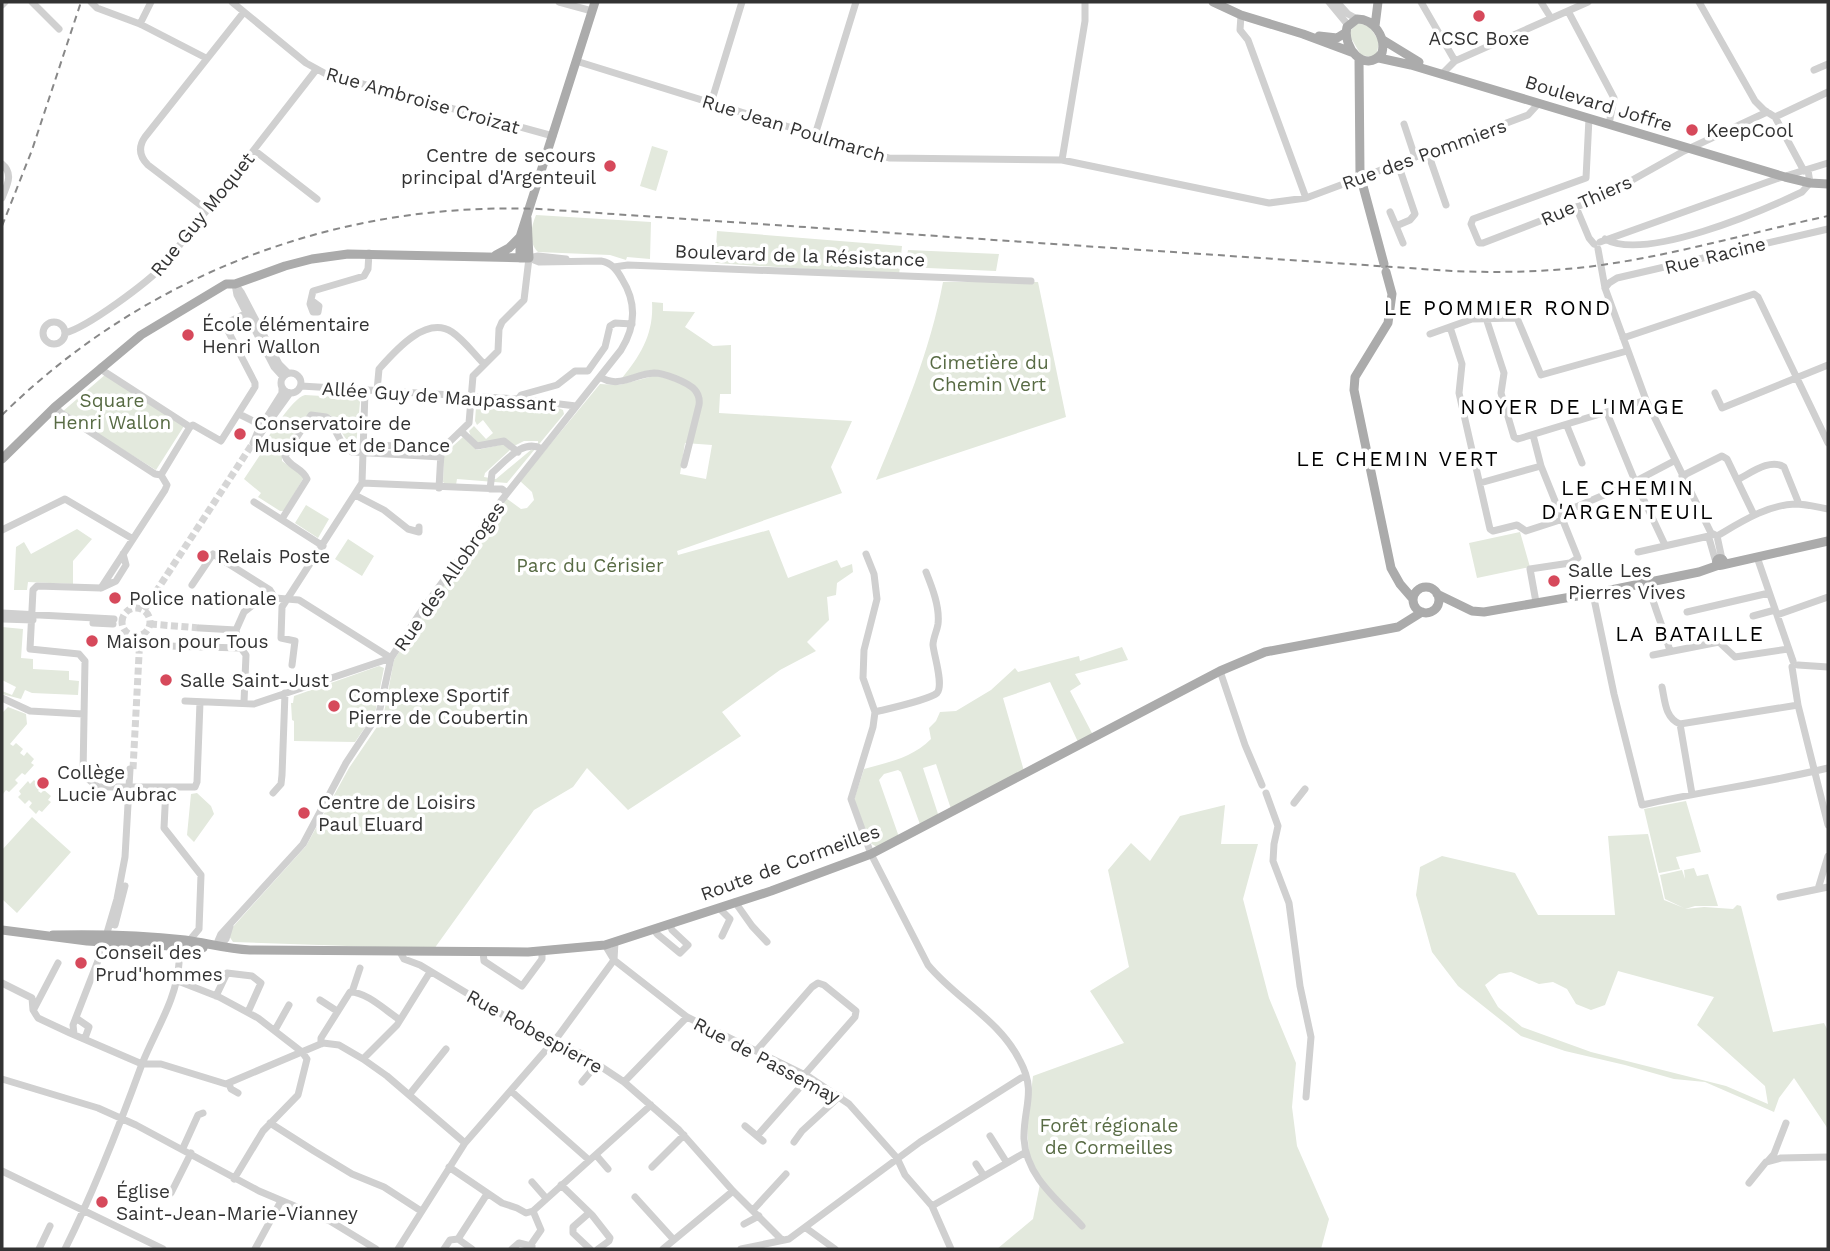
<svg xmlns="http://www.w3.org/2000/svg" width="1830" height="1251" font-family="'Work Sans',sans-serif">
<style>
.green{fill:#e3e9dd;fill-rule:evenodd}
.lines{fill:none;stroke-linecap:round;stroke-linejoin:round}
.minor-tunnel{stroke:#d6d6d6;stroke-width:7;stroke-dasharray:7 3.5;stroke-linecap:butt}
.minor{stroke:#d0d0d0;stroke-width:7}
.major{stroke:#ababab;stroke-width:9}
.rail{stroke:#888;stroke-width:2;stroke-dasharray:7 5;stroke-linecap:butt}
.poi-dot{fill:#d6495b;stroke:#fff;stroke-width:2.5}
.labels{text-anchor:middle;stroke-width:7;stroke-linejoin:round;paint-order:stroke}
.poi-label{font-size:19px;fill:#333;stroke:#fff;text-anchor:start}
.street-label{font-size:19px;fill:#333;stroke:#fff}
.park-label{font-size:19px;fill:#586b44;stroke:#fff}
.neighbourhood-label{font-size:21px;letter-spacing:2px;fill:#000;stroke:#fff}
</style>
<rect width="100%" height="100%" fill="#fff"/>
<path class="green" d="M1358,23L1369,26L1379,41L1377,53L1372,57L1361,55L1351,38L1350,31Z
M652,146L668,151L656,191L640,186Z
M536,215L651,222L650,259L627,257L626,260L610,255L538,252C528,242 531,227 536,215Z
M717,231L902,246L899,275L715,263Z
M908,250L999,254L996,271L905,267Z
M943,282H1038L1066,417L876,480C903,415 930,352 943,282Z
M652,302L663,303V311L695,312L685,327L713,346L731,345V394H720L719,413L852,421L831,467L842,493L677,551L678,555L769,530L788,578L837,560L841,568L852,564L853,572L837,583L836,595L827,597L829,620L807,642L816,651L780,670L722,712L741,736L628,810L587,768L573,787L534,810L434,949L233,942L229,936L231,929L306,846L349,768L383,718L394,660L428,607L506,498L521,509L527,508L534,500L532,492L520,481L600,384L619,385L650,377L622,378C641,355 654,333 652,302ZM685,443L712,445L706,479L680,474Z
M106,374L184,426L156,470L62,412Z
M305,395L357,398L360,402L356,446L348,442L330,415L309,414L282,457V461L304,477L284,511H280L258,497L261,493L244,479L264,449L261,446C272,434 291,399 305,395Z
M486,401L501,402V406L550,410L552,405L563,410L564,414L507,483L457,479L456,485H446L443,482L444,454L463,437L477,450L504,444L511,449L485,473L484,477L496,479L538,444V441H524L514,446L505,439L480,445L471,437L469,431L474,426L486,439L493,433L483,420L477,425L475,421L476,407L484,405Z
M306,505L329,519L318,538L295,523Z
M77,529L92,539L73,561V584L28,582L27,590H14L16,547L24,542L31,554Z
M1520,532L1530,567L1477,578L1469,543Z
M348,539L374,556L362,576L335,559Z
M2,627L23,629L21,658L33,659V669L69,671V680L79,681L78,695L32,693L25,690L21,699L2,694V691L12,695L16,687L2,680Z
M1122,647L1128,660L1075,674L1081,684L1070,691L1093,735L1078,742L1050,682L1003,698L1024,771L951,809L936,764L923,768L939,817L921,827L901,772L898,770L884,774L879,780L899,837L877,847L870,843L853,803L864,769C889,762 912,758 931,739L929,728L936,721L940,712L956,711L991,690L1015,668L1018,672L1079,656L1080,661Z
M379,666L384,668L375,713L355,742L294,741V721L292,720L291,703H293L294,696Z
M8,707L26,714L27,724L10,744L13,746L16,743L23,749L20,753L24,756L27,752L34,759L31,763L34,765L25,775L22,773L15,780L18,783L9,792L6,790L3,794L2,713Z
M34,780L41,787L38,791L41,793L44,790L51,796L48,800L51,802L42,812L39,810L36,814L29,807L32,803L29,800L25,804L18,797L21,794L19,791L28,781L30,784Z
M197,793L211,806L214,814L194,842L187,835L191,794Z
M1686,801L1701,852L1676,857L1680,869L1659,873L1644,809Z
M1225,805L1221,844H1258L1243,899L1269,998L1296,1063L1292,1107L1297,1146L1329,1219L1321,1249H997L1033,1219L1040,1184L1029,1154L1027,1126L1033,1076L1124,1043L1090,991L1129,967L1108,870L1131,843L1150,861L1180,816Z
M32,817L71,852L17,913L2,899V850Z
M1648,834L1664,900L1684,908L1665,899L1660,875L1682,870L1685,879L1684,870L1694,868L1697,876L1708,874L1718,906H1695L1685,909L1704,907L1733,909L1737,905L1741,906L1773,1032L1824,1023L1828,1031V1129L1794,1078L1779,1098L1774,1112L1705,1082L1674,1079L1625,1065L1565,1051L1521,1036L1458,986L1432,952L1416,895L1420,867L1442,856L1515,873L1538,915H1615L1608,836ZM1618,971L1714,997L1697,1025L1765,1086L1768,1104L1726,1086L1591,1052L1522,1027L1498,1007L1485,985L1499,974L1511,972L1539,984L1553,982L1567,989L1576,1004L1591,1010L1605,1005Z"/>
<g class="lines">
<path class="minor-tunnel" d="M122 622a14 14 0 1 1 28 0a14 14 0 1 1-28 0Z
M144,610L253,443
M150,624L200,628
M133,769L140,636"/>
<path class="minor" d="M32,2L59,29
M91,2L97,8L140,24L206,58
M232,2L306,63L326,74L553,136
M559,2L592,11
M1329,2L1348,25
M1337,2L1348,14L1357,19
M1421,2L1455,61
M1541,2L1551,18
M1699,2L1755,101L1764,110L1775,117L1804,171
M2,5L5,2
M1568,11L1614,98L1609,124
M1241,15L1240,30L1248,40L1306,198
M140,24L151,2
M576,61L889,158L1062,160L1269,203L1306,198L1528,115L1539,103
M1814,70L1828,64
M1442,74L1455,61L1588,2
M711,103L742,2
M1775,117L1828,92
M1589,118L1586,178L1473,219L1471,224L1479,243H1483L1602,197L1684,151L1767,112
M1404,124L1415,157
M815,135L856,2
M254,150L317,199
M1428,153L1446,205
M1062,160L1085,21V2
M2,164C14,174 7,185 2,198
M1398,164L1415,214L1410,220L1396,226L1403,243
M1576,207L1589,238L1594,244
M207,210L148,165C139,156 138,147 145,137L244,12
M1390,212L1396,226
M1605,239C1645,262 1762,211 1802,192L1810,183L1808,170
M1600,242L1776,179L1828,163
M1598,249L1605,288L1646,400L1711,533L1717,536L1722,559
M529,258L538,256L566,259
M614,267L628,265L1031,281
M235,284L237,295L274,367L283,377
M235,284L241,292L279,364L288,373
M1605,288L1609,283L1617,278L1828,229
M311,300L319,306L318,312H313L310,304L313,291L364,276L368,269L369,253
M1486,318L1504,373L1501,393L1514,437L1518,439L1646,400
M43 333a11 11 0 1 1 22 0a11 11 0 1 1-22 0Z
M1450,327L1462,364L1459,393L1490,529L1493,531L1517,525L1526,531L1563,519
M65,333C88,327 147,283 165,264L316,70
M1430,334L1472,319L1517,318L1541,375L1627,351
M1623,338L1754,294L1758,297L1828,443
M101,367L105,372L190,427L193,425L221,441L255,387V383L227,329L229,322L247,313
M281 383a10 10 0 1 1 20 0a10 10 0 1 1-20 0Z
M600,377C619,389 634,374 654,373C664,373 688,382 695,390C699,395 700,399 699,405L684,465
M301,386L518,399L576,406
M377,391L379,369C395,351 426,315 452,332C464,340 474,354 484,364
M1715,393L1722,408L1828,365
M518,399L521,395L557,385L575,371H588L605,347L610,326L615,323L632,324
M55,407L61,413L155,474L161,475
M1607,413L1635,481L1665,545
M239,414L263,426
M1567,426L1582,463
M461,431L477,446L504,441L518,452
M1533,435L1541,466L1578,558L1570,563L1530,569L1536,602
M256,440L290,393
M253,443L258,431L282,393V388
M363,444L442,449
M442,449L469,423L473,376L498,351L499,329L502,322L524,300L529,258
M161,475L190,427
M1682,476L1722,456L1727,459L1754,515
M1737,480C1751,473 1770,458 1784,467L1799,504
M362,483L502,489L507,493
M362,483L365,391
M1480,483L1541,466
M439,488L441,453
M490,489L492,473C506,461 523,438 542,449
M355,495L384,510L408,529L419,532V527
M254,502L323,546
M1562,513L1634,482L1674,461
M282,519L307,479C303,468 289,467 285,456L311,415L326,417L329,419L343,445L352,452L441,457
M2,530L65,499L133,539L165,490L167,485L161,475
M1711,534L1709,538L1715,559H1717
M1717,536C1741,522 1767,505 1795,504C1806,504 1817,507 1828,509
M133,539L101,588L37,586L33,590L30,649L79,654L85,661L83,775L98,787H195L197,782L200,702
M1638,552L1709,536
M866,554L874,574L877,599L864,650L863,678L875,712L873,727L851,799L871,854L928,965C957,1000 999,1019 1020,1061C1037,1092 1023,1108 1024,1139C1026,1177 1059,1201 1082,1226
M1757,557L1793,661
M192,585L213,554L270,590L275,598
M1649,587C1655,610 1664,629 1670,651
M101,588L116,581L126,565L123,554
M1593,594L1614,694L1642,805C1704,791 1766,783 1828,768
M1687,612L1769,593
M2,613L114,619
M1777,615L1828,597
M1753,616L1775,610
M2,619L33,620
M93,623L113,624
M200,628L236,630
M168,646L240,648
M1653,655L1719,642L1735,657L1788,649
M292,665L295,641L281,638L282,607L362,483
M1798,665L1828,667
M1792,667L1798,705L1828,825
M1220,671L1245,745L1262,785
M1662,687C1665,701 1665,718 1680,724
M2,698L30,711L83,714
M185,701L254,704L391,658
M244,702L246,655L238,644L236,630L244,612L259,600L275,598L299,600L391,658
M875,712C887,709 929,700 937,693C944,685 934,656 933,645C933,638 937,631 938,624C940,607 932,587 926,572
M166,787L164,828L201,875L199,929L189,941
M273,793L281,784L282,775L285,693
M1266,793L1278,826L1274,844L1273,861L1289,903L1300,986L1311,1037L1306,1097
M1692,794L1680,724L1798,705
M1294,803L1305,789
M1818,889L1828,856
M1780,897L1828,887
M735,902L752,926L767,942
M719,908L730,919L722,936
M115,925L125,886
M654,930L657,934L680,953L688,945L672,930L670,925
M605,945L614,960L687,1017L809,1077L849,1104L897,1158L905,1175L932,1206L951,1249
M220,946L218,941L221,934L303,844L346,763L379,713L391,658L420,613L501,501L621,350C636,326 637,303 622,279C617,270 612,263 601,261L539,262L529,258
M220,946L226,939L230,926
M400,952L404,959L420,965L528,1030L582,1054L624,1082L679,1130L733,1191L782,1240
M483,952L484,961L522,986L542,959V952
M178,981L219,997L258,1018L302,1052L307,1059L298,1095L263,1131L234,1179
M2,983L32,998L33,1010L38,1018L70,1033L142,1064H161L226,1084L323,1043L339,1045L363,1059L397,1025L430,972
M352,992L360,968
M216,996L227,973L252,976L261,983L248,1012
M320,1000L337,1011
M34,1009L58,963
M76,1018L89,1027L85,1038
M275,1030L289,1005
M74,1034L73,1025L101,953L117,899L125,857L130,769
M321,1044V1038L350,992C367,992 386,1011 400,1020
M757,1050L812,987L818,983L824,985L856,1011L855,1017L804,1075
M363,1059L387,1076L465,1143
M2,1079L98,1108L136,1125L259,1191L330,1221L376,1249
M582,1082L597,1064
M624,1082L687,1017
M229,1084L231,1089L238,1093
M511,1091L589,1160
M409,1095L446,1049
M270,1123L314,1151L352,1174L384,1187L421,1211
M745,1126L763,1141
M757,1136L809,1077
M990,1136L1007,1163
M794,1142L802,1131L840,1096
M183,1148L198,1115L203,1113
M596,1155L608,1169
M1767,1162L1774,1154L1786,1123
M976,1164L984,1176
M449,1167L502,1203L517,1208L526,1213L533,1211L541,1230L532,1243V1249
M652,1167L684,1135
M2,1171L163,1249
M532,1182L546,1198
M1749,1183L1766,1162L1781,1158L1828,1157
M561,1185L592,1215L610,1238L609,1241L598,1249
M171,1193L191,1153
M635,1197L674,1240
M932,1206L1026,1152
M753,1210L786,1174
M533,1211L651,1105
M589,1213L573,1227V1233L590,1249
M744,1224L759,1216
M806,1228L835,1249
M458,1239L472,1249
M39,1249L50,1226
M65,1249C95,1189 119,1127 142,1064C155,1031 177,999 179,963
M255,1249L281,1201
M398,1249L465,1143L559,1035L614,960L615,942
M444,1249L450,1240L458,1239L487,1194
M512,1249L519,1243L531,1246
M663,1249L733,1191
M741,1249L789,1239L920,1142L1021,1078"/>
<path class="major" d="M1213,2L1241,15L1303,34L1354,53
M1357,19C1374,19 1386,37 1382,53C1365,75 1342,47 1347,27Z
M1375,26L1378,2
M1319,36L1337,38L1345,33
M1383,40L1419,62
M1379,58L1411,65L1785,177L1810,183L1828,184
M1359,59L1360,175L1384,264
M496,255L509,248L520,237
M520,258V237L595,2
M1386,272L1392,294L1388,323L1355,377L1354,390L1391,568L1400,584L1413,599
M2,459L55,407L141,335L226,284H235L285,266L312,259L348,254L529,258L527,218
M1716.5 562a3.5 3.5 0 1 1 7 0a3.5 3.5 0 1 1-7 0Z
M1722,565L1828,541
M1413 600a13 13 0 1 1 26 0a13 13 0 1 1-26 0Z
M1437,594L1472,611L1484,612L1606,591L1699,572L1719,565
M2,930L87,941L203,948
M53,935C97,934 141,935 185,940C207,943 227,949 250,950L528,952L605,945L771,891L871,854L1220,671L1265,652L1398,627L1422,612"/>
<path class="rail" d="M2,226L32,150L81,2
M2,415C145,274 339,201 539,209L1452,271C1502,273 1552,272 1602,265C1678,254 1753,232 1828,216"/>
</g>
<g class="poi-dot">
<circle cx="1479" cy="16" r="7"/>
<circle cx="1692" cy="130" r="7"/>
<circle cx="610" cy="166" r="7"/>
<circle cx="188" cy="335" r="7"/>
<circle cx="240" cy="434" r="7"/>
<circle cx="203" cy="556" r="7"/>
<circle cx="1554" cy="581" r="7"/>
<circle cx="115" cy="598" r="7"/>
<circle cx="92" cy="641" r="7"/>
<circle cx="166" cy="680" r="7"/>
<circle cx="334" cy="706" r="7"/>
<circle cx="43" cy="783" r="7"/>
<circle cx="304" cy="813" r="7"/>
<circle cx="81" cy="963" r="7"/>
<circle cx="102" cy="1202" r="7"/>
</g>
<g class="labels">
<g class="poi-label">
<text x="1479" y="45" text-anchor="middle">ACSC Boxe</text>
<text x="1706" y="137">KeepCool</text>
<text x="596" y="162" text-anchor="end">Centre de secours<tspan x="596" dy="22">principal d'Argenteuil</tspan></text>
<text x="202" y="331">École élémentaire<tspan x="202" dy="22">Henri Wallon</tspan></text>
<text x="254" y="430">Conservatoire de<tspan x="254" dy="22">Musique et de Dance</tspan></text>
<text x="217" y="563">Relais Poste</text>
<text x="1568" y="577">Salle Les<tspan x="1568" dy="22">Pierres Vives</tspan></text>
<text x="129" y="605">Police nationale</text>
<text x="106" y="648">Maison pour Tous</text>
<text x="180" y="687">Salle Saint-Just</text>
<text x="348" y="702">Complexe Sportif<tspan x="348" dy="22">Pierre de Coubertin</tspan></text>
<text x="57" y="779">Collège<tspan x="57" dy="22">Lucie Aubrac</tspan></text>
<text x="318" y="809">Centre de Loisirs<tspan x="318" dy="22">Paul Eluard</tspan></text>
<text x="95" y="959">Conseil des<tspan x="95" dy="22">Prud'hommes</tspan></text>
<text x="116" y="1198">Église<tspan x="116" dy="22">Saint-Jean-Marie-Vianney</tspan></text>
</g>
<g class="street-label">
<text transform="translate(423 100) rotate(16)" y="7">Rue Ambroise Croizat</text>
<text transform="translate(1599 103) rotate(17)" y="7">Boulevard Joffre</text>
<text transform="translate(794 128) rotate(17)" y="7">Rue Jean Poulmarch</text>
<text transform="translate(1424 154) rotate(-20)" y="7">Rue des Pommiers</text>
<text transform="translate(1586 200) rotate(-24)" y="7">Rue Thiers</text>
<text transform="translate(202 214) rotate(-51)" y="7">Rue Guy Moquet</text>
<text transform="translate(800 255) rotate(2)" y="7">Boulevard de la Résistance</text>
<text transform="translate(1715 255) rotate(-14)" y="7">Rue Racine</text>
<text transform="translate(439 396) rotate(4)" y="7">Allée Guy de Maupassant</text>
<text transform="translate(449 576) rotate(-55)" y="7">Rue des Allobroges</text>
<text transform="translate(790 862) rotate(-20)" y="7">Route de Cormeilles</text>
<text transform="translate(535 1031) rotate(29)" y="7">Rue Robespierre</text>
<text transform="translate(767 1060) rotate(28)" y="7">Rue de Passemay</text>
</g>
<g class="park-label">
<text x="989" y="369">Cimetière du<tspan x="989" dy="22">Chemin Vert</tspan></text>
<text x="112" y="407">Square<tspan x="112" dy="22">Henri Wallon</tspan></text>
<text x="590" y="572">Parc du Cérisier</text>
<text x="1109" y="1132">Forêt régionale<tspan x="1109" dy="22">de Cormeilles</tspan></text>
</g>
<g class="neighbourhood-label">
<text x="1498" y="315">LE POMMIER ROND</text>
<text x="1573" y="414">NOYER DE L'IMAGE</text>
<text x="1398" y="466">LE CHEMIN VERT</text>
<text x="1628" y="495">LE CHEMIN<tspan x="1628" dy="24">D'ARGENTEUIL</tspan></text>
<text x="1690" y="641">LA BATAILLE</text>
</g>
</g>
<rect width="1830" height="1251" fill="none" stroke="#333333" stroke-width="7"/>
</svg>
